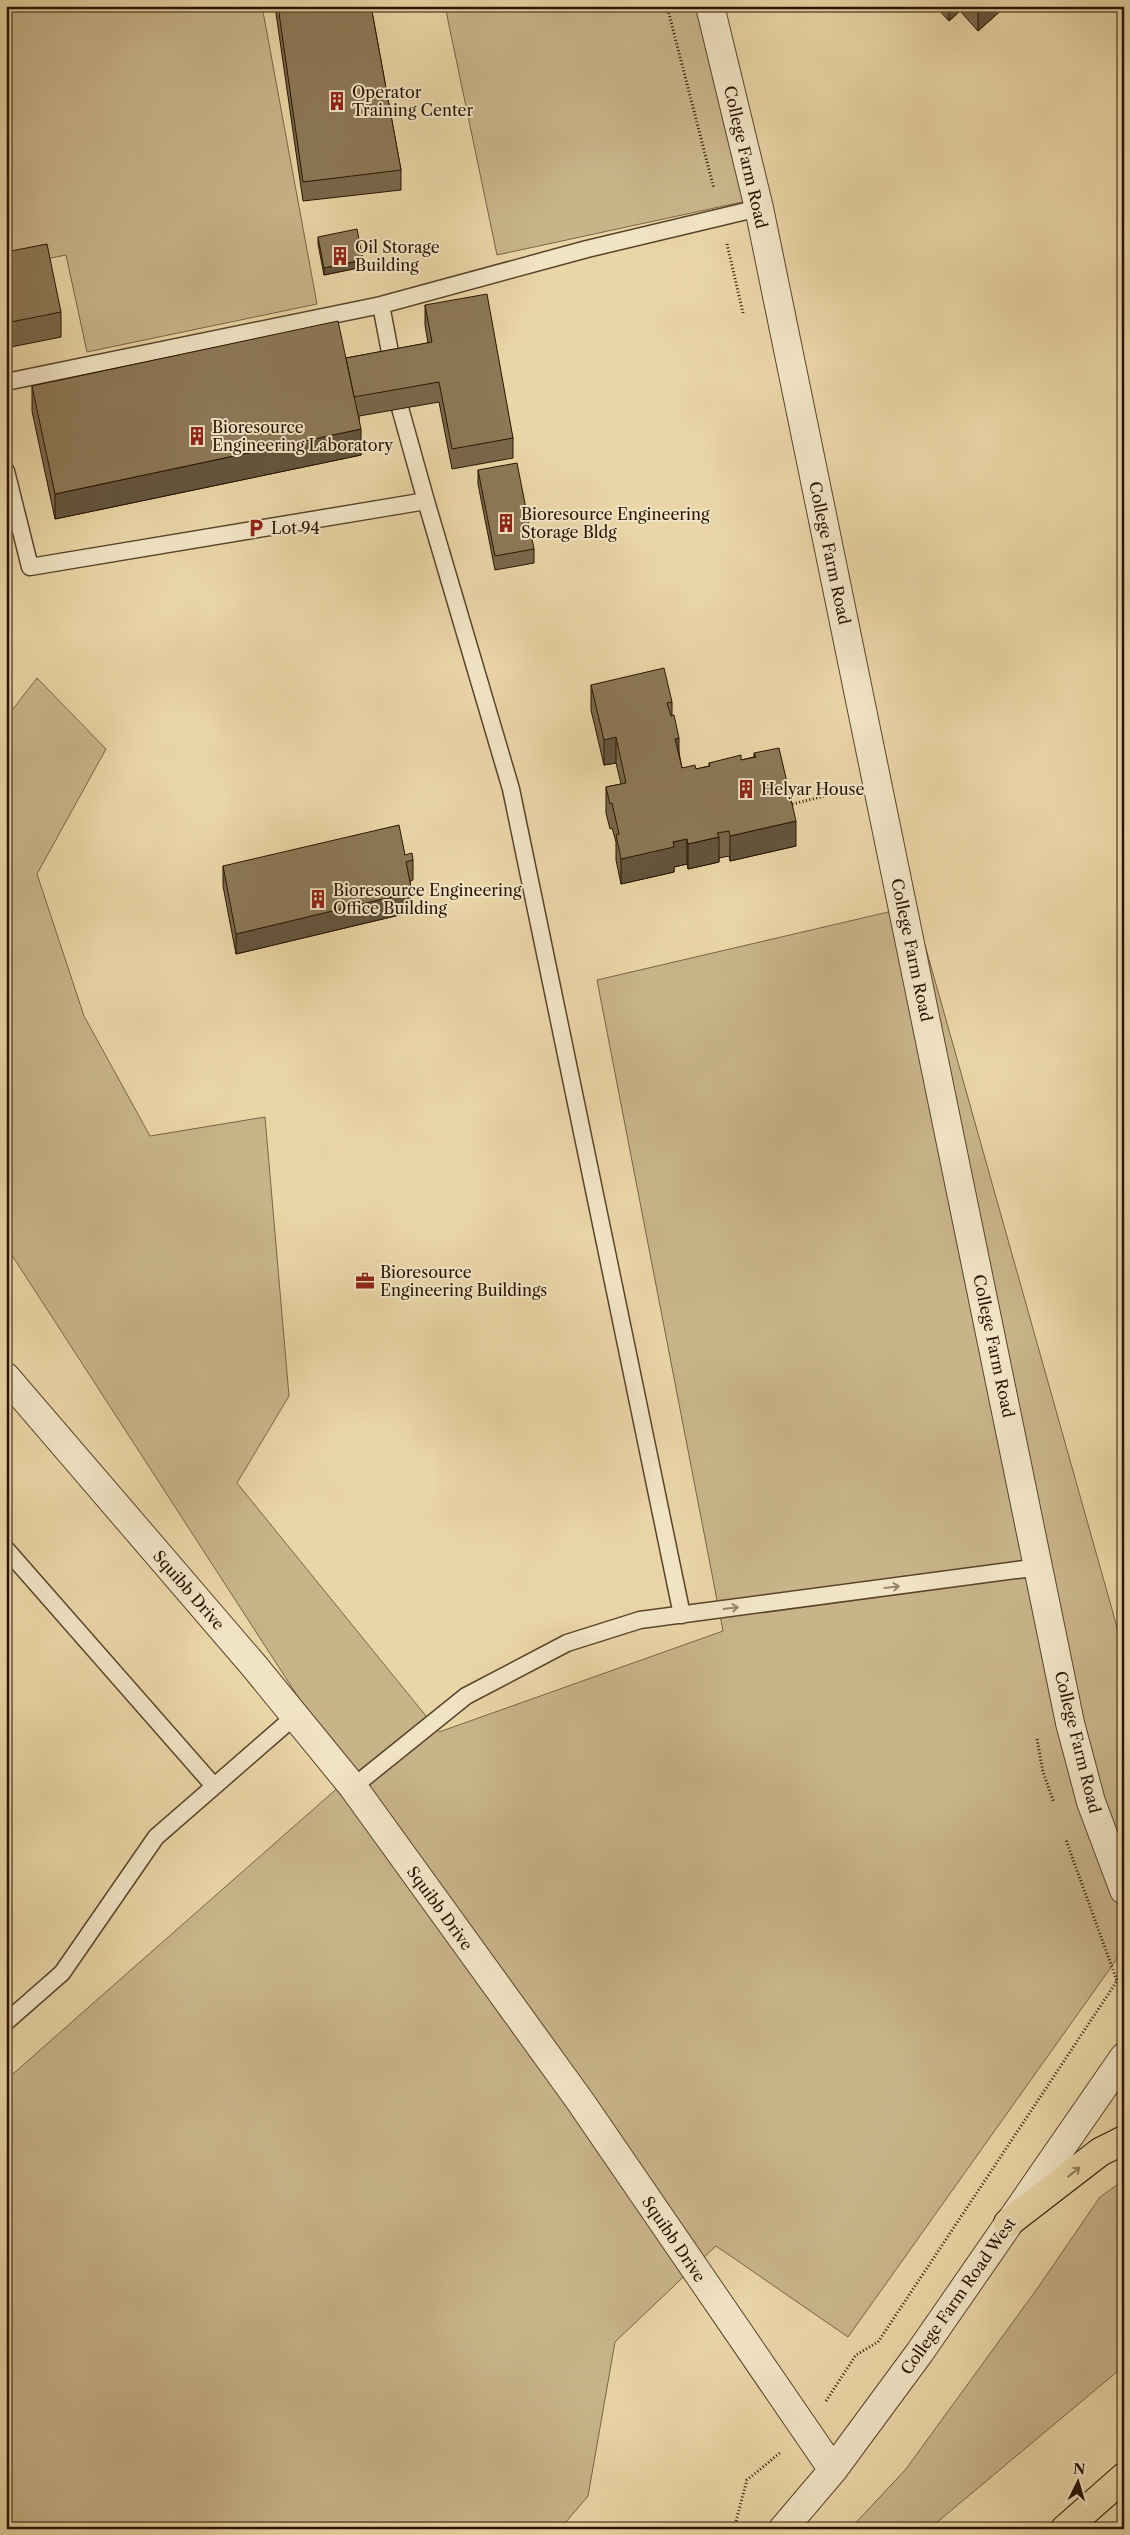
<svg xmlns="http://www.w3.org/2000/svg" width="1130" height="2535" font-family="'Libre Caslon Text',serif">
<style>
.green{fill:#c9b48a;stroke:#796446}
.lines{fill:none;stroke-linecap:round;stroke-linejoin:round}
.lane-casing{stroke:#59442a;stroke-width:19}
.street-casing{stroke:#59442a;stroke-width:30}
.highway-casing{stroke:#291401;stroke-width:30}
.path{stroke:#291401;stroke-width:3;stroke-dasharray:1 2.5;stroke-linecap:butt}
.lane{stroke:#f1e4c5;stroke-width:16}
.street{stroke:#f1e4c5;stroke-width:28}
.highway{stroke:#ead5a6;stroke-width:28}
.wall{fill:#79674b;stroke:#291401}
.shaded-wall{fill:#63543d;stroke:#291401}
.building{fill:#8d7857;stroke:#291401}
.oneway{stroke:#97866d}
.oneway2{stroke:#937e5c}
.labels{text-anchor:middle;stroke-width:4;stroke-linejoin:round;paint-order:stroke}
.poi-label{font-size:16px;fill:#291401;stroke:#f1e4c5;text-anchor:start}
.street-label{font-size:16px;fill:#291401;stroke:#f1e4c5}
</style>
<rect width="100%" height="100%" fill="#ead5a6"/>
<filter id="stains"><feTurbulence type="fractalNoise" baseFrequency=".004" numOctaves="4"/><feColorMatrix values="0 0 0 0 .2 0 0 0 0 .09 0 0 0 0 .02 0 0 0 .5 -.17"/></filter>
<radialGradient id="worn" r=".72"><stop offset=".6" stop-color="#630" stop-opacity="0"/><stop offset="1" stop-color="#630" stop-opacity=".3"/></radialGradient>
<path class="green" d="M6,6H262L317,304L87,352L66,255L6,267Z
M445,6H721L770,196L497,255Z
M37,678L106,749L37,874L84,1016L150,1136L265,1117L289,1396L237,1483L439,1732L723,1631L597,980L914,906L1124,1652V1949L848,2337L716,2246L615,2342L588,2496L560,2529H6V2080L350,1777L6,1246V718Z
M1124,2180V2366L929,2529H850L906,2469L1037,2289L1100,2197Z"/>
<g class="lines">
<g class="lane-casing">
<path id="lane" d="M381,305L393,368
M6,382L381,305L587,249L759,208
M6,471L30,567L426,501L400,408
M426,501L511,789L682,1615
M6,1549L214,1786
M353,1787L466,1696L567,1643L640,1620L1039,1567
M6,2022L62,1973L156,1837L295,1716"/>
</g>
<g class="street-casing">
<path id="street" d="M710,6L759,208L1070,1723L1091,1802L1124,1890
M6,1377L255,1667L353,1787L580,2101L833,2470
M783,2529L833,2470L920,2352L1124,2057"/>
</g>
<g class="highway-casing">
<path id="highway" d="M1008,2223L1100,2152L1124,2140
M1065,2529L1124,2477"/>
</g>
<path class="path" d="M667,6L714,189
M727,244L743,313
M789,805L844,791
M1037,1739L1043,1772L1054,1803
M826,2401L856,2355L878,2342L1117,1981L1066,1840
M729,2529L736,2521L747,2480L781,2452"/>
<use href="#lane" class="lane"/>
<use href="#street" class="street"/>
<use href="#highway" class="highway"/>
</g>
<path class="wall" d="M276,6H371L401,170V190L303,201L276,13Z
M935,6H1006L978,31L960,11L949,21Z
M318,237L363,267L324,275L318,244Z
M6,252L61,312V337L6,348Z
M425,305L513,438V458L452,469L439,402L359,416L361,455L55,519L32,411V386L346,358L428,343L425,325Z
M478,470L534,549V563L495,570L478,484Z
M591,685L672,702V716L682,768L696,769L709,766V763L741,760L754,757V753L796,846L730,861L729,856L719,858V862L688,869L687,864L674,867V872L621,884L616,860V842L612,828L610,829L606,813V787L621,784L616,763L604,765L591,710Z
M405,855L413,860V880L410,881L412,912L236,954L223,886V866Z"/>
<path class="shaded-wall" d="M949,6H960V11L949,21Z
M983,6H1006L978,31V11Z
M363,260V267L324,275V268Z
M361,429V455L55,519V494Z
M616,737V763L604,765V740Z
M679,738V763L675,739Z
M796,821V846L730,861V836Z
M719,837V862L688,869V844Z
M687,839V864L674,867V872L621,884V859L673,842Z
M412,892V912L236,954V934Z"/>
<path class="building" d="M278,6H371L401,170L303,182Z
M974,6H983L978,11Z
M357,229L363,260L324,268L318,237Z
M47,244L61,312L6,323V252Z
M487,294L513,438L452,449L439,382L354,397L346,358L432,342L425,305Z
M338,321L361,429L55,494L32,386Z
M517,463L534,549L495,556L478,470Z
M664,668L672,702L667,703L671,716L674,715L679,738L675,739L682,768L695,765L696,769L710,766L709,763L741,755V760L756,757L754,753L779,748L796,821L730,836L729,831L717,833L719,837L688,844L687,839L673,842L674,847L621,859L616,835L619,834L612,803L610,804L606,787L626,783L616,737L604,740L591,685Z
M399,825L405,855L412,853L413,860L406,862L412,892L236,934L223,866Z"/>
<defs><path id="oneway-shaft" d="M-6 0H5M1.5-3L5.5 0L1.5 3" fill="none" stroke-width="1.6" stroke-linecap="round" stroke-linejoin="round" transform="scale(1.25)"/></defs>
<g class="oneway">
<use href="#oneway-shaft" transform="translate(892 1587) rotate(-7)"/>
<use href="#oneway-shaft" transform="translate(731 1608) rotate(-7)"/>
</g>
<use class="oneway2" href="#oneway-shaft" transform="translate(1074 2172) rotate(-38)"/>
<defs>
<g id="building-bare" transform="scale(1.5)"><path d="M-4-6H4V6H1V3H-1V6H-4ZM-2.5-4.3h1.7v1.8h-1.7ZM.8-4.3h1.7v1.8H.8ZM-2.5-1h1.7V.8h-1.7ZM.8-1h1.7V.8H.8Z" fill="#8f2418" stroke="#f1e4c5" stroke-width="2.5" paint-order="stroke"/></g>
<g id="parking-bare" transform="scale(1.5)"><path d="M-3.5-5.5H1a3.5 3.5 0 0 1 0 7H-1V5.5H-3.5ZM-1-3.4V-.6H.8a1.4 1.4 0 0 0 0-2.8Z" fill="#8f2418" stroke="#f1e4c5" stroke-width="2.5" paint-order="stroke"/></g>
<g id="office-bare" transform="scale(1.5)"><path d="M-6-3h4V-5.5h4V-3h4V5H-6ZM-1-4.5V-3h2v-1.5ZM-6 0V1H6V0Z" fill="#8f2418" stroke="#f1e4c5" stroke-width="2.5" paint-order="stroke"/></g>
</defs>
<g fill-rule="evenodd">
<use href="#building-bare" x="337" y="101"/>
<use href="#building-bare" x="340" y="256"/>
<use href="#building-bare" x="197" y="436"/>
<use href="#building-bare" x="506" y="523"/>
<use href="#parking-bare" x="256" y="528"/>
<use href="#building-bare" x="746" y="789"/>
<use href="#building-bare" x="318" y="899"/>
<use href="#office-bare" x="365" y="1281"/>
</g>
<g class="labels">
<g class="poi-label">
<text x="352" y="98">Operator<tspan x="352" dy="18">Training Center</tspan></text>
<text x="355" y="253">Oil Storage<tspan x="355" dy="18">Building</tspan></text>
<text x="212" y="433">Bioresource<tspan x="212" dy="18">Engineering Laboratory</tspan></text>
<text x="521" y="520">Bioresource Engineering<tspan x="521" dy="18">Storage Bldg</tspan></text>
<text x="271" y="534">Lot 94</text>
<text x="761" y="795">Helyar House</text>
<text x="333" y="896">Bioresource Engineering<tspan x="333" dy="18">Office Building</tspan></text>
<text x="380" y="1278">Bioresource<tspan x="380" dy="18">Engineering Buildings</tspan></text>
</g>
<g class="street-label">
<text transform="translate(746 157) rotate(77)" y="6">College Farm Road</text>
<text transform="translate(830 553) rotate(78)" y="6">College Farm Road</text>
<text transform="translate(912 950) rotate(78)" y="6">College Farm Road</text>
<text transform="translate(994 1346) rotate(78)" y="6">College Farm Road</text>
<text transform="translate(189 1590) rotate(49)" y="6">Squibb Drive</text>
<text transform="translate(1078 1742) rotate(76)" y="6">College Farm Road</text>
<text transform="translate(440 1908) rotate(54)" y="6">Squibb Drive</text>
<text transform="translate(674 2239) rotate(56)" y="6">Squibb Drive</text>
<text transform="translate(958 2296) rotate(-55)" y="6">College Farm Road West</text>
</g>
</g>
<rect width="1130" height="2535" fill="none" stroke="#ead5a6" stroke-width="25"/>
<rect x="8" y="8" width="1115" height="2520" fill="none" stroke="#291401" stroke-width="2.5"/>
<rect x="12" y="12" width="1105" height="2510" fill="none" stroke="#291401"/>
<g transform="translate(1078 2482) rotate(5)" stroke="#f1e4c5" stroke-width="4" paint-order="stroke">
<path d="M0-4L9 19L0 12L-9 19Z" fill="#291401"/>
<text y="-8" font-size="14" font-weight="bold" text-anchor="middle" fill="#291401">N</text>
</g>
<rect width="100%" height="100%" filter="url(#stains)"/>
<rect width="100%" height="100%" fill="url(#worn)"/>
</svg>
